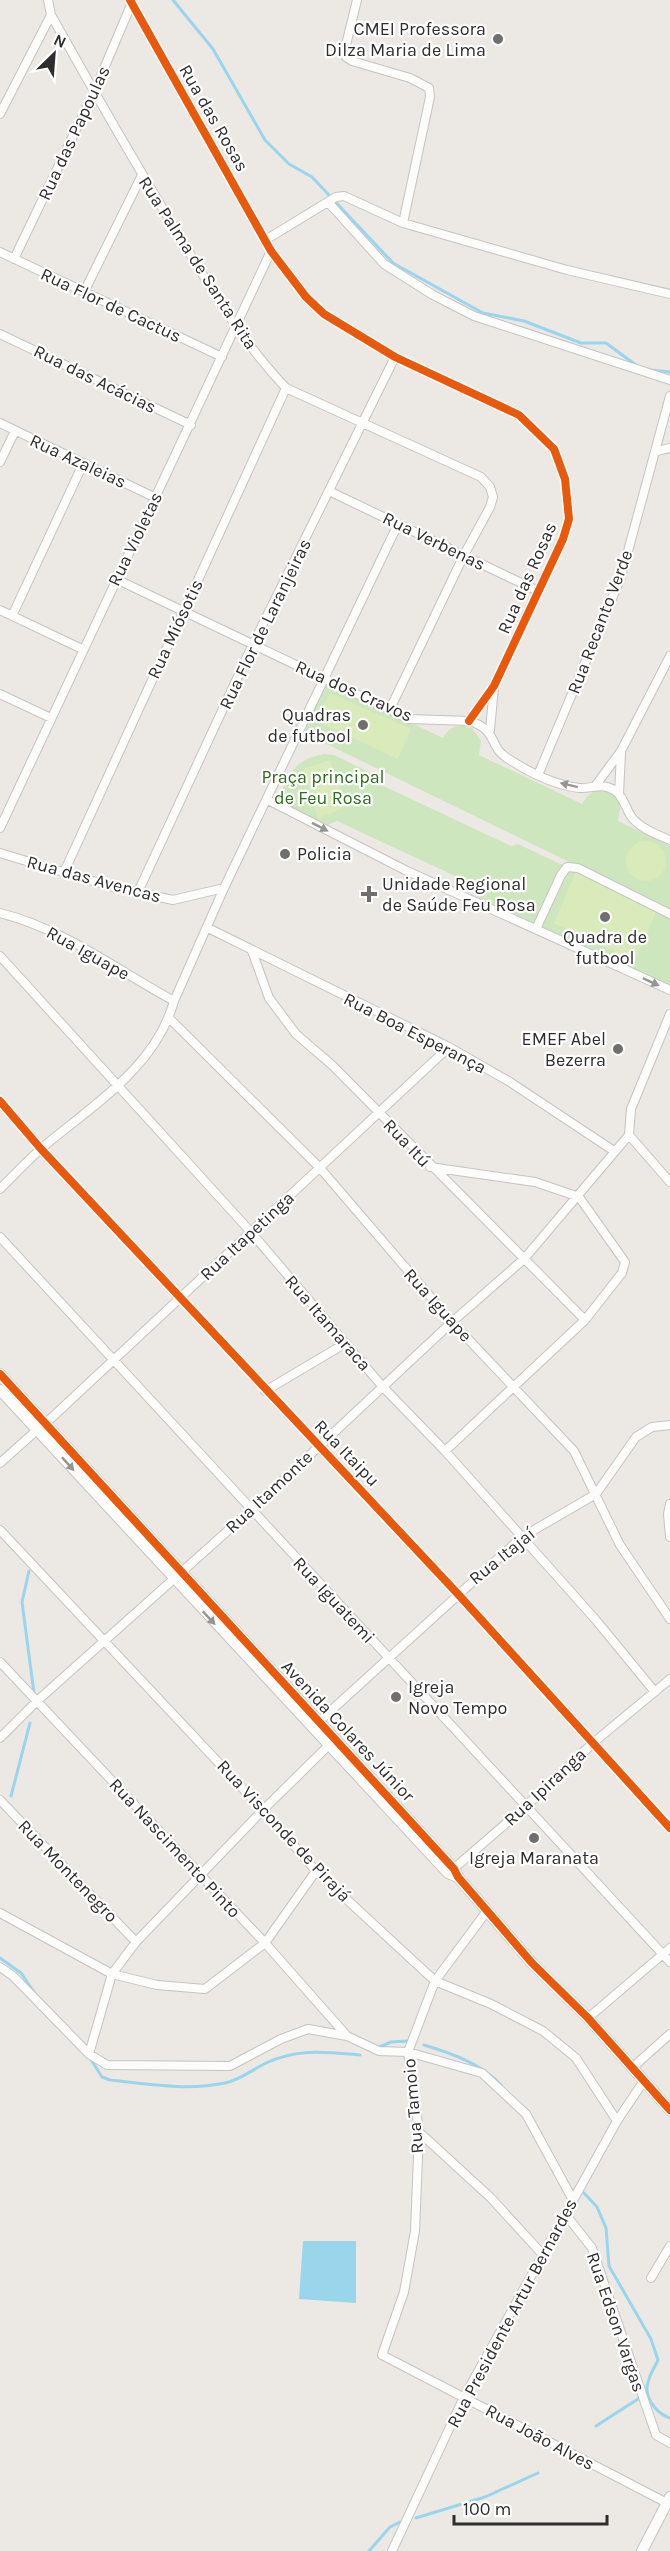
<svg xmlns="http://www.w3.org/2000/svg" width="670" height="2551" font-family="Karla,sans-serif">
<style>
.green{fill:#cee6be}
.pitch{fill:#d9eabb}
.water{fill:#99d6ec}
.lines{fill:none;stroke-linecap:round;stroke-linejoin:round}
.stream{stroke:#99d6ec;stroke-width:3}
.minor-casing{stroke:#c5c4c5;stroke-width:10}
.tertiary-casing{stroke:#c5c4c5;stroke-width:12}
.minor{stroke:#fcfcfb;stroke-width:8}
.tertiary{stroke:#fcfcfb;stroke-width:10}
.cycleway-casing{stroke:#fff;stroke-width:11}
.cycleway{stroke:#e8590c;stroke-width:8}
.oneway{fill:#959594}
.poi-dot{fill:#706f6e;stroke:#fff;stroke-width:2}
.labels{text-anchor:middle;stroke-width:4.5;stroke-linejoin:round;paint-order:stroke}
.poi-label{font-size:18px;fill:#2e2e2e;stroke:#fff;text-anchor:end}
.street-label{font-size:18px;fill:#2e2e2e;stroke:#fff}
.park-label{font-size:18px;fill:#2c6e1b;stroke:#fff}
</style>
<rect width="100%" height="100%" fill="#ece8e4"/>
<path class="green" d="M325,682L443,738C449,726 460,723 472,728L481,741L479,755L582,804C589,792 598,787 612,792L621,803L618,821L670,846V911L302,732Z
M324,754L334,755L375,775L377,783L511,846L518,844L670,916V987L474,895L468,882L337,821L325,826L277,802C290,774 291,761 324,754Z"/>
<path class="pitch" d="M330,693L411,729L398,759L316,721Z
M330,760L347,806L318,819L303,769Z
M626 861a20 20 0 1 1 40 0a20 20 0 1 1-40 0Z
M576,871L657,910L635,961L554,923Z"/>
<path class="water" d="M303,2241H356V2303L299,2299Z"/>
<g class="lines">
<path class="stream" d="M173,0L213,49L265,140L289,164L312,177L393,263L483,313L524,321L581,343H606L636,365
M651,370L670,372
M29,1571L22,1602L34,1693
M11,1796L30,1723
M0,1958L21,1973L36,1995
M424,2045C451,2053 482,2064 501,2085
M377,2048L391,2042L408,2041
M90,2058L102,2077L110,2080C148,2084 187,2091 225,2083C240,2080 252,2070 266,2063C297,2048 326,2052 360,2055
M584,2193L597,2207L606,2228L609,2266L651,2339L658,2360C655,2367 651,2372 649,2379C642,2395 655,2413 670,2418
M596,2426L641,2397
M416,2518L485,2497L538,2473
M369,2551L390,2527L400,2522"/>
<g class="minor-casing">
<path id="minor" d="M48,0L51,15C94,92 138,168 184,244C215,295 245,345 286,388L481,477L490,487L493,497L490,507L464,555L390,709
M130,0L271,251L306,297L324,314L395,357L519,415L554,449L565,479L569,519L563,539L494,686L469,721
M0,114L51,15
M328,202L384,264L433,295L474,316L670,380
M403,223L567,270L670,294
M267,239L336,197L344,196L403,223L430,97L429,88L410,78L352,61L346,57L345,49L357,0
M0,252L222,357
M14,259L94,92L131,5
M84,292L142,175
M0,334L191,425
M0,423L156,498
M657,451L670,448
M0,462L15,431
M331,492L538,591
M116,579L409,719L470,721C499,731 488,746 507,758C527,771 554,785 579,788C592,789 601,782 614,790C625,797 626,812 634,820C644,830 658,835 670,840
M0,610L82,649
M12,616L83,464
M0,694L51,718
M490,730L494,687
M538,775L621,577L670,396
M596,785L621,751L670,656
M619,794L621,752
M268,800L407,871L670,990
M0,828L271,251
M0,853L113,887L173,900L224,888
M65,870L286,388
M138,892L253,644L395,357
M0,913C64,929 117,970 174,1001
M208,928L449,1047L510,1082L614,1151
M536,929L561,875L567,867L578,868L670,914
M252,951L269,998L296,1034L332,1065L585,1320
M0,956L250,1231L382,1386L445,1451L522,1537L595,1619L655,1692
M670,1014L631,1109L629,1135L670,1182
M169,1018L320,1168L452,1322L574,1451L620,1545L670,1619
M0,1101L41,1149L457,1593L670,1828
M430,1167L535,1182L579,1197L625,1262L622,1273L585,1320L445,1451
M0,1189C14,1175 28,1160 43,1147C93,1105 156,1067 174,1001L224,888L398,524
M0,1237L670,1962
M265,1391L346,1343
M45,1424L449,1047
M0,1463L37,1430
M670,1504L668,1514L670,1537
M0,1530L263,1810L316,1871L435,1981L491,2004L543,2031L576,2058L617,2121
M0,1662L265,1943L347,2036
M314,1726L522,1537L596,1494L636,1437L652,1427L670,1425
M0,1738L37,1701L251,1510L452,1322L524,1259L629,1135
M0,1800L136,1942
M451,1871L525,1807L593,1743L670,1679
M487,1911L435,1981L408,2052L419,2132L415,2231L404,2292L382,2355L667,2503
M0,1913L112,1974L157,1985L205,1989L265,1943L316,1871
M0,1967L13,1976L89,2054L107,2065L230,2066L281,2039L308,2029L347,2036L379,2051L408,2052L482,2073L526,2114L573,2200
M588,2018L670,1948
M89,2054L112,1974L136,1942L263,1810L333,1741
M632,2068L670,2034
M419,2132L491,2198L544,2256
M566,2215L592,2248L656,2435L670,2443
M651,2278L670,2246
M392,2551L464,2397L617,2121L643,2082"/>
</g>
<g class="tertiary-casing">
<path id="tertiary" d="M0,1374L454,1869L458,1877L532,1963L588,2018L670,2110
M0,1390L448,1873L458,1877
M642,2551L670,2497"/>
</g>
<use href="#minor" class="minor"/>
<use href="#tertiary" class="tertiary"/>
<g class="cycleway-casing">
<path id="cycleway" d="M130,0L271,251L306,297L324,314L395,357L519,415L554,449L565,479L569,519L563,539L494,686L469,721
M0,1101L41,1149L457,1593L670,1828
M0,1374L454,1869L458,1877L532,1963L588,2018L670,2110"/>
</g>
<use href="#cycleway" class="cycleway"/>
</g>
<defs><path id="oneway-solid" d="M-6-.8H1V-3.2L6.5 0L1 3.2V.8H-6Z" transform="scale(1.5)"/></defs>
<g class="oneway">
<use href="#oneway-solid" transform="translate(569 785) rotate(-166)"/>
<use href="#oneway-solid" transform="translate(320 827) rotate(27)"/>
<use href="#oneway-solid" transform="translate(651 982) rotate(25)"/>
<use href="#oneway-solid" transform="translate(68 1464) rotate(48)"/>
<use href="#oneway-solid" transform="translate(209 1618) rotate(47)"/>
</g>
<g class="poi-dot">
<circle cx="498" cy="39" r="6"/>
<circle cx="363" cy="725" r="6"/>
<circle cx="285" cy="854" r="6"/>
<path d="M366 885h6v6h6v6h-6v6h-6v-6h-6v-6h6z"/>
<circle cx="605" cy="917" r="6"/>
<circle cx="618" cy="1049" r="6"/>
<circle cx="396" cy="1697" r="6"/>
<circle cx="534" cy="1838" r="6"/>
</g>
<g class="labels">
<g class="poi-label">
<text x="486" y="35">CMEI Professora<tspan x="486" dy="21">Dilza Maria de Lima</tspan></text>
<text x="351" y="721">Quadras<tspan x="351" dy="21">de futbool</tspan></text>
<text x="297" y="860" text-anchor="start">Policia</text>
<text x="382" y="890" text-anchor="start">Unidade Regional<tspan x="382" dy="21">de Saúde Feu Rosa</tspan></text>
<text x="605" y="943" text-anchor="middle">Quadra de<tspan x="605" dy="21">futbool</tspan></text>
<text x="606" y="1045">EMEF Abel<tspan x="606" dy="21">Bezerra</tspan></text>
<text x="408" y="1693" text-anchor="start">Igreja<tspan x="408" dy="21">Novo Tempo</tspan></text>
<text x="534" y="1864" text-anchor="middle">Igreja Maranata</text>
</g>
<g class="street-label">
<text transform="translate(214 118) rotate(60)" y="6">Rua das Rosas</text>
<text transform="translate(74 133) rotate(-65)" y="6">Rua das Papoulas</text>
<text transform="translate(198 263) rotate(57)" y="6">Rua Palma de Santa Rita</text>
<text transform="translate(111 305) rotate(25)" y="6">Rua Flor de Cactus</text>
<text transform="translate(95 379) rotate(26)" y="6">Rua das Acácias</text>
<text transform="translate(78 461) rotate(25)" y="6">Rua Azaleias</text>
<text transform="translate(135 539) rotate(-64)" y="6">Rua Violetas</text>
<text transform="translate(434 541) rotate(26)" y="6">Rua Verbenas</text>
<text transform="translate(527 578) rotate(-66)" y="6">Rua das Rosas</text>
<text transform="translate(600 622) rotate(-69)" y="6">Rua Recanto Verde</text>
<text transform="translate(265 624) rotate(-64)" y="6">Rua Flor de Laranjeiras</text>
<text transform="translate(175 629) rotate(-65)" y="6">Rua Miósotis</text>
<text transform="translate(354 691) rotate(24)" y="6">Rua dos Cravos</text>
<text transform="translate(94 879) rotate(15)" y="6">Rua das Avencas</text>
<text transform="translate(88 953) rotate(29)" y="6">Rua Iguape</text>
<text transform="translate(415 1033) rotate(27)" y="6">Rua Boa Esperança</text>
<text transform="translate(407 1143) rotate(46)" y="6">Rua Itú</text>
<text transform="translate(247 1236) rotate(-43)" y="6">Rua Itapetinga</text>
<text transform="translate(438 1305) rotate(48)" y="6">Rua Iguape</text>
<text transform="translate(328 1323) rotate(49)" y="6">Rua Itamaraca</text>
<text transform="translate(347 1453) rotate(46)" y="6">Rua Itaipu</text>
<text transform="translate(269 1492) rotate(-43)" y="6">Rua Itamonte</text>
<text transform="translate(502 1556) rotate(-39)" y="6">Rua Itajaí</text>
<text transform="translate(334 1600) rotate(47)" y="6">Rua Iguatemi</text>
<text transform="translate(348 1731) rotate(47)" y="6">Avenida Colares Júnior</text>
<text transform="translate(545 1787) rotate(-43)" y="6">Rua Ipiranga</text>
<text transform="translate(284 1831) rotate(47)" y="6">Rua Visconde de Pirajá</text>
<text transform="translate(175 1848) rotate(47)" y="6">Rua Nascimento Pinto</text>
<text transform="translate(68 1871) rotate(46)" y="6">Rua Montenegro</text>
<text transform="translate(413 2106) rotate(-95)" y="6">Rua Tamoio</text>
<text transform="translate(512 2313) rotate(-62)" y="6">Rua Presidente Artur Bernardes</text>
<text transform="translate(616 2322) rotate(71)" y="6">Rua Edson Vargas</text>
<text transform="translate(540 2437) rotate(28)" y="6">Rua João Alves</text>
</g>
<g class="park-label">
<text x="323" y="783">Praça principal<tspan x="323" dy="21">de Feu Rosa</tspan></text>
</g>
</g>
<g transform="translate(54 54) rotate(25)" stroke="#ffffff" stroke-width="4.5" paint-order="stroke">
<path d="M0-4.5L10 22L0 15L-10 22Z" fill="#2e2e2e"/>
<text y="-9" font-size="16" font-weight="bold" text-anchor="middle" fill="#2e2e2e">N</text>
</g>
<path d="M454 2515v9h153v-9" fill="none" stroke="#2e2e2e" stroke-width="3"/>
<text x="463" y="2515" font-size="18" fill="#2e2e2e" stroke="#ffffff" stroke-width="4.5" paint-order="stroke">100 m</text>
</svg>
